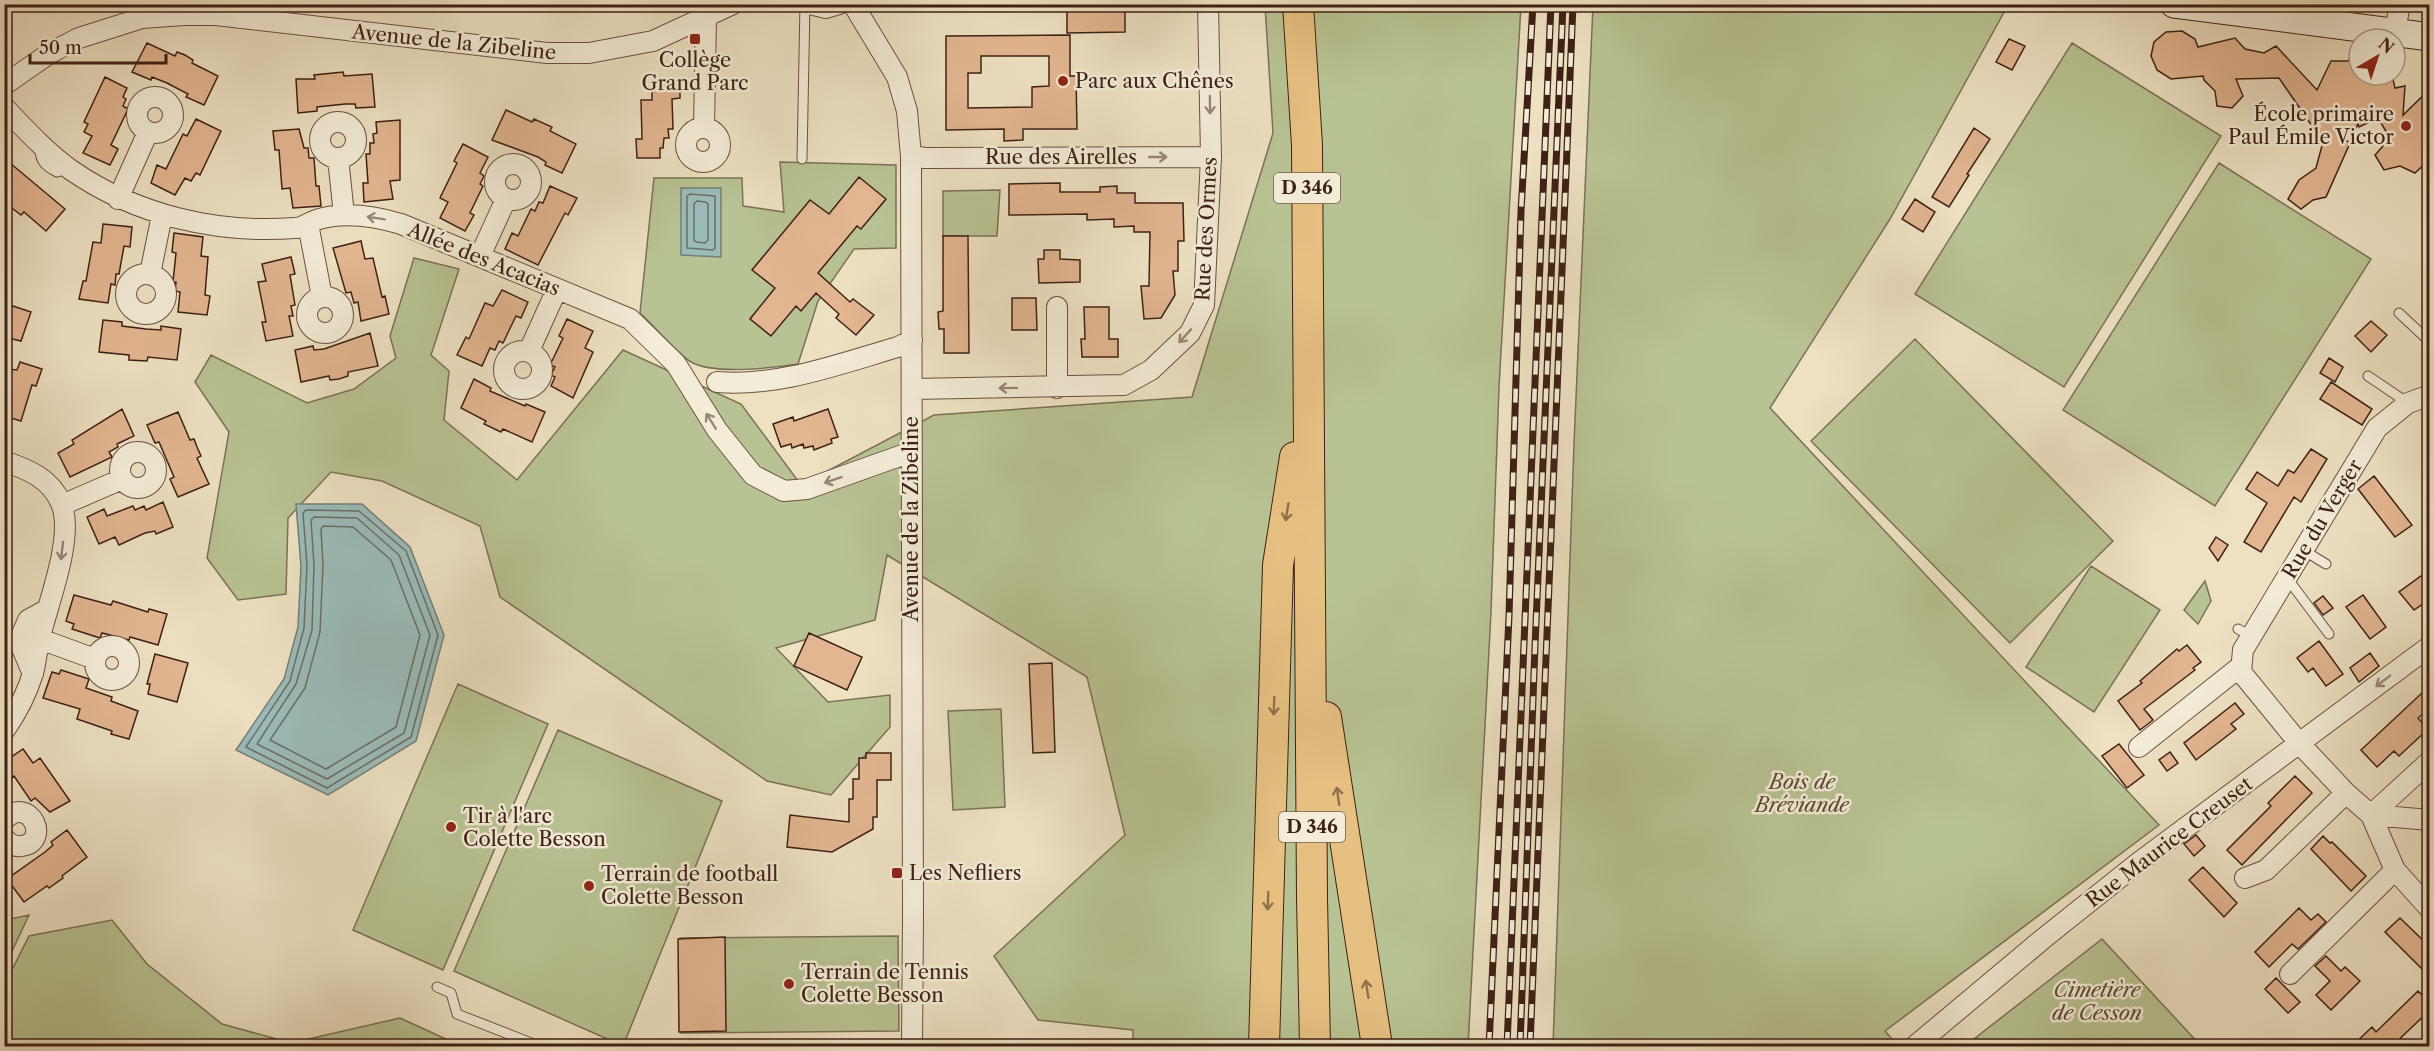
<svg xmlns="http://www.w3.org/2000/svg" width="2434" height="1051" font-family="'Libre Caslon Text',serif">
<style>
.green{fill:#b8c393;stroke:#7b7254;stroke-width:1.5}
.water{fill:#9abcb9;stroke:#757e77;stroke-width:1.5}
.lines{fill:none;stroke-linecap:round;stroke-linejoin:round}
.shore{stroke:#6c6e67;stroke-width:1.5}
.building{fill:#e2b690;stroke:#3e2115;stroke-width:1.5;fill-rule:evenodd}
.lane-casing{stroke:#6a5140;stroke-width:11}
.street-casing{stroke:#6a5140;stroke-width:22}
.secondary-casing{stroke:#3e2115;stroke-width:29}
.primary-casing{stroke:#3e2115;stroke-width:32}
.lane{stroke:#f3ecd7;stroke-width:9}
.street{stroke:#f3ecd7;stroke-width:20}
.secondary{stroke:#f3ecd7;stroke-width:27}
.primary{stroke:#e6c081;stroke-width:30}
.rail-casing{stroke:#3e2115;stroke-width:7}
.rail{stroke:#f3ecd7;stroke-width:4.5;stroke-dasharray:14;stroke-linecap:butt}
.oneway{stroke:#988676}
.oneway2{stroke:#92704b}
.poi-dot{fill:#8f2418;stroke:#f3ecd7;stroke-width:2}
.labels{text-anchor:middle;stroke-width:5;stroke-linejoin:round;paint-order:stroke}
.shield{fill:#f3ecd7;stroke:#745e4f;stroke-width:1.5}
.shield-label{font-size:18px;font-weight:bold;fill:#3e2115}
.street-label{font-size:20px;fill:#3e2115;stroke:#f3ecd7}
.poi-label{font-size:20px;fill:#3e2115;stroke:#f3ecd7;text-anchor:start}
.park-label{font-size:20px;font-style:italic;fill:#5c4a34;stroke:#f3ecd7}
</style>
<rect width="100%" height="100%" fill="#ede1c2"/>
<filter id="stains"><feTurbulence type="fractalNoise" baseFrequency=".00333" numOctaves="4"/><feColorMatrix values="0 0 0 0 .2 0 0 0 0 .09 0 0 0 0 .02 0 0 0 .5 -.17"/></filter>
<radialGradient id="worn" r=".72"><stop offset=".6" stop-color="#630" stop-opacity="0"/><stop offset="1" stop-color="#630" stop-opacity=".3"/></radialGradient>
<path class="green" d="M1265,5H1521L1499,387L1491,612L1468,1046H1133V1030L1038,1020L994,956L1125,835L1087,677L887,555L875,620L776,648L828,702L890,695V727L831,795L767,781L500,597L480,526L382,481L331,472L288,518L286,594L238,600L207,558L229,432L195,382L211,355L307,403L354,389L396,358L390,336L414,258L459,269L431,355L449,371L444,420L517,480L623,350L741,404L801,485L934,415L1192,397L1273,133Z
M1593,5H2008L1890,219L1770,408L2159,825L1885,1031L1898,1046H1553L1574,444Z
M2072,43L2221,136L2064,387L1915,294Z
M780,162L896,165V248L854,249L818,301L798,364C772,368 714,375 691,362C679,355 652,324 640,313L654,178H742L743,206L784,212Z
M2219,163L2371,259L2215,506L2063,410Z
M1000,190L997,236H943V191Z
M1915,339L2113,541L2010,643L1811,441Z
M2091,566L2160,610L2094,712L2026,667Z
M2205,581L2211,601L2198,624L2184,610Z
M458,684L548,724L443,970L353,930Z
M1001,709L1005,807L953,810L948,711Z
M558,730L722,801L623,1046L454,971Z
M29,915L5,966V920Z
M112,920L147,964L222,1024L291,1043L400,1018L461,1046H5V984L29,936Z
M898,936L899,1031L681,1033L680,938Z
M2102,939L2201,1046H1965Z"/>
<path class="water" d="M681,188H721V257L681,255Z
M296,504H362L410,547L444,635L416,741L328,795L236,750L284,679L298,627L301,566Z"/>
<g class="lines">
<path class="shore" d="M690,194L715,196V248L713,250L687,248V196Z
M697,201L706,202L708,204V240L705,243L696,242L694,240V204Z
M306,510L359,511L406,551L438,635L411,737L327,788L246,747L290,681L304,628L307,565L303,513Z
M314,517L357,518L399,555L430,635L404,733L327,779L257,744L296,684L312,630L314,565L311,520Z
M323,526L353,527L391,560L420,635L396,727L326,769L270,740L305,688L320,632L323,565L321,529Z"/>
</g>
<path class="building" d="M1067,4H1125V32L1067,33Z
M2182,31L2195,39L2198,47L2235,38L2245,49L2264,53L2276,46L2317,90L2331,61H2347L2359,57V75H2392L2395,88L2405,86L2403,115L2430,89V159L2415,173L2400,166L2384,170L2375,155L2390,138L2378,118L2359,127L2358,124L2356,128L2340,136L2350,143L2326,197L2313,200L2301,209L2288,199L2299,180L2316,168L2323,142L2279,78L2236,79L2243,96L2232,108L2217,106L2215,91L2204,80L2203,76L2171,79L2157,70L2151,56L2154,42L2166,32Z
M1070,35V76H1076L1077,129H1023V140L1004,141V129L946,130V36ZM981,56H1049V86L1032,87V107L968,108V73H981Z
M2009,39L2025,46L2012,70L1996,62Z
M147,43L175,56L177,52L185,55L193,60L192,63L218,76L204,105L186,97L188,94L167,83L152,77L151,80L132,72Z
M343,72L344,76L372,74L375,107L356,108L355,104H345L317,107V111L298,113L296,79H315L314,75Z
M105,77L127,88L123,97L126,99L123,106L128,109L111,145L118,149L110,165L83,153L92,136L84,132L88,124L84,122Z
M652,81H680V98L672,99L673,129H668L669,138H664L663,148H660V158H637L636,139H642L641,100H652Z
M506,110L532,122L534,119L552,127L550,131L576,144L562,173L545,165L546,162L538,157L492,140Z
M196,119L221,131L200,175L196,173L191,181L185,178L175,195L151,183L157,165L166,169L183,134L187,136Z
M400,120V180L390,181L393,199L364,202L363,183H368L366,154H370V143H374L373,134L377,133L376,122Z
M1974,128L1990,139L1967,174L1969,175L1949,207L1932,197Z
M299,129L304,148H308L309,158H314L316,186H319L321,206L293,208L290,188L282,189L279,150H275L273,131Z
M463,144L488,157L480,173L484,176L480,184L483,186L470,213L474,215L465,231L440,218L448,202L440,198L457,163L454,161Z
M4,158L65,209L46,231L24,212L21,215L4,202Z
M859,177L886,199L861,229L857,226L818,273L850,302L853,299L874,315L856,335L836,318L839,314L816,293L801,311L796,306L771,336L750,319L775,288L752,270L810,200L829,214Z
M1060,183V192H1100V187L1117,186V193H1135V203H1183L1184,241H1178V271H1173L1175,295L1161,318L1144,319L1141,286H1149L1150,232H1134V226L1114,227V219L1087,220V214L1009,215V184Z
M550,186L577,198L568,215L565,213L538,265L505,249L512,233L518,236L531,209L535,211L539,202L543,203Z
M1915,199L1935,212L1923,232L1902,219Z
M103,224L132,227L130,247L124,246L119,274H116L115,285L111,284L108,303L79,299L83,281H86L93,242L101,243Z
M174,233L203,237L201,256L208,257L205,295L210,296L207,315L178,312L180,292L175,291L176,282H173L176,253L172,252Z
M943,236H968L969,353H944V329H939L938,312L943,311Z
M361,241L365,259L373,258L382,297L385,296L389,314L361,321L358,302L354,303L351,292L346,293L333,248Z
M1044,250H1060V259L1080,260V282L1039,283L1038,259H1044Z
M291,257L295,274L290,275L295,305L291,306L293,316H289L293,336L266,341L262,322H266L258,282L266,281L262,264Z
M502,290L528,302L521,318L516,316L503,343L499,341L495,350L490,348L482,366L457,355L466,337L469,339L485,303L493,306Z
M1012,298H1036L1037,330H1012Z
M4,303L31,312L21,341L4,337Z
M1084,307H1109V339H1118V357H1082L1081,339H1085Z
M567,319L593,331L585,348L593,352L573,398L551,386L555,377L551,375L555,367L550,365L563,338L559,336Z
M103,320L122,322V326L146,329L161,330V326L181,329L177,360L148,357L147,361L129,360V355L99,352Z
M2371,321L2387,335L2371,352L2355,336Z
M370,333L378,366L348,372V376L339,379L330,380L329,376L301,382L295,350L313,346L314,350L324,349Z
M2329,358L2343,367L2335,382L2320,373Z
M20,362L42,369L36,386L32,385L21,421L4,416V381L9,369L17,370Z
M474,379L491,388L490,391L525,406L526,404L545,412L532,442L503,429L501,432L484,424L486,421L461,408Z
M2331,382L2372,409L2362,425L2320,399Z
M122,409L134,436L117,444L118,447L109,452L112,457L70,477L58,453L74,444L72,440Z
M828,409L838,437L831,439L832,443L814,450L813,446L804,448L803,444L792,448L791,444L781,447L773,424L793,417L794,421Z
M178,412L190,440L194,439L197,447L201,456L197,458L209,484L178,497L170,479L174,477L159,442L155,443L147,425Z
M2311,449L2327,459L2301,502L2294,497L2261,552L2244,542L2267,503L2246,489L2257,472L2278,486L2288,470L2294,473Z
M2374,476L2412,525L2395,537L2358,489Z
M163,502L173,527L156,534L155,531L145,533L119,545L115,537L99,544L87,517L104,509L107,516L133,506L135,510L144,506L146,510Z
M2216,537L2228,545L2218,561L2209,548Z
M2421,576L2430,582V599L2414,610L2399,592Z
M74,595L111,605L113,601L148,612L149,609L167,614L158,645L130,637L129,640L102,633L100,638L72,629L74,624L66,621Z
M2363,595L2386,627L2370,639L2346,607Z
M2323,596L2333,608L2323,615L2314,603Z
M809,633L862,657L847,690L794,666Z
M2319,641L2343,674L2326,686L2313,668L2308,672L2297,658Z
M2187,645L2201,662L2193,668L2195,670L2144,709L2153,720L2140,730L2118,701L2142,683L2140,681L2177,649L2179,651Z
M2370,653L2379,666L2359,682L2350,668Z
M155,654L188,663L177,702L148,694L150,684H147Z
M1052,663L1055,752L1033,753L1029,664Z
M61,670L89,679L86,688L112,697L111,701L138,711L129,739L111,734L112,731L77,719L80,709L43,698L52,672L59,674Z
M2423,692L2430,700V708L2418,718L2428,729L2399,756L2394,751L2377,767L2361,750Z
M2235,703L2244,714L2231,724L2236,729L2196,760L2184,743Z
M2119,744L2144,775L2127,788L2102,756Z
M23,749L33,763L40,758L70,801L50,812L35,798L31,801L14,776L4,783V762Z
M2170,752L2178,763L2167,771L2159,760Z
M866,753H891V780H877V817H873V829L832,852L787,847L790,815L849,822V799H853V779H859V758H866Z
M2295,776L2312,793L2242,865L2227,850L2271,806L2268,803Z
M67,830L87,857L62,876L63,878L49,888L47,886L24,902L7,879L45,852L53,845L51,842Z
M2196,835L2205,846L2194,856L2184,844Z
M2323,836L2330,843L2332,842L2366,876L2351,891L2311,849Z
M2203,867L2237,903L2224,917L2189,880Z
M2299,908L2311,920L2318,914L2326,922L2298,949L2292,944L2269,967L2255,952Z
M2400,918L2430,947V977L2385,932Z
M725,937L726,1031L679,1032L678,939Z
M2326,956L2341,971L2345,967L2360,981L2331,1010L2316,995L2330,981L2315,966Z
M2276,978L2300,1002L2288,1013L2265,989Z
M2418,991L2430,1003V1010L2391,1047H2351L2372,1027L2376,1032Z"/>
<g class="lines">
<g class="lane-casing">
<path id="lane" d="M40,146C39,160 45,166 57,172L68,169
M802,159L805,4
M2399,313L2430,342
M2368,376L2408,403
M2303,550L2326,564
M2284,581L2293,586L2329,634
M2238,629L2251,636
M437,987L451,993L457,1014L539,1046"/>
</g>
<g class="street-casing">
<path id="street" d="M810,4L826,8L839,4
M853,4L897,77L907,111L911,156L913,918L912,1046
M2395,31L2400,4
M4,85L50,53L79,38L142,18L184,15H216L547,53H589L653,41L733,4
M137 115a18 18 0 1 1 36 0a18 18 0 1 1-36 0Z
M4,107C25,129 46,152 71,170C136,215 216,234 295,228C303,228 309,222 316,220C344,211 374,216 401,224L630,319L676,364L717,430L753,475L784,491L807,489L911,452
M320 140a18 18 0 1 1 36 0a18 18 0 1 1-36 0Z
M686 145a17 17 0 1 1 34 0a17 17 0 1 1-34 0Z
M704,128L706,18
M911,156L925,158L1211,157
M338,158L344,215
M495 182a18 18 0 1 1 36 0a18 18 0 1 1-36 0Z
M118,199L148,132
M308,224L322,297
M480,256L506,199
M126 294a20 20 0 1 1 40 0a20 20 0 1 1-40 0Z
M150,274L162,215
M307 315a18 18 0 1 1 36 0a18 18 0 1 1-36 0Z
M504 370a19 19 0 1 1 38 0a19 19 0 1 1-38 0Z
M529,351L557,289
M717,382C779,387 839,364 898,347L912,340
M1057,388V307
M912,389L1124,385L1151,370L1190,333L1204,305L1211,157L1208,4
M2430,395L2408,403L2377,428L2243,650L2241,672L2299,743L2346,793L2371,815L2395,870L2430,909
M120 470a18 18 0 1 1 36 0a18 18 0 1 1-36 0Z
M4,461C29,470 50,478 61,503C75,536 48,603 40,637C37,649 36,662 33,673C27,693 16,714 4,731
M62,505L122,479
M40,639L95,659
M95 663a17 17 0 1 1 34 0a17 17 0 1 1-34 0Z
M33,674L19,641L28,620L48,609
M2139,747L2241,666
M2371,815L2430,761
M2371,815L2430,820
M4,820C30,793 52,843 21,846C14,847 9,844 4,838
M2245,878L2266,870L2346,793
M2290,974L2395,870
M1915,1046L2044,938L2138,863L2430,646"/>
</g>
<g class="secondary-casing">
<path id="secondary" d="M2174,4L2430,37"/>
</g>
<g class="primary-casing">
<path id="primary" d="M1298,4L1307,145L1312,898L1315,1046
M1326,717L1377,1046
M1264,1046L1278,565L1295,457"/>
</g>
<use href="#lane" class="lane"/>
<use href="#street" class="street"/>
<use href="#secondary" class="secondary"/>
<use href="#primary" class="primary"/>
<g class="rail-casing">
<path id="rail" d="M1489,1046L1509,616L1521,211L1533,4
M1507,1046L1551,4
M1520,1046L1535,646L1563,4
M1530,1046L1573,4"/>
</g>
<use href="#rail" class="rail"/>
</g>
<defs><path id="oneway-shaft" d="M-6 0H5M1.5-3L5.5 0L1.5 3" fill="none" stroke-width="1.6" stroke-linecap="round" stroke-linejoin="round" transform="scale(1.5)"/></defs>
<g class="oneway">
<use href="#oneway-shaft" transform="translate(1210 105) rotate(89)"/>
<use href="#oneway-shaft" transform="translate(1158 157)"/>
<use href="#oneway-shaft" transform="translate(376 218) rotate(-171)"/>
<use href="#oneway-shaft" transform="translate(1185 336) rotate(132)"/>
<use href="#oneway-shaft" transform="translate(1008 388) rotate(179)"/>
<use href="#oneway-shaft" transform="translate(711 421) rotate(-122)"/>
<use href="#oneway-shaft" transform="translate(833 480) rotate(161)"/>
<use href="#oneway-shaft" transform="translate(62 551) rotate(97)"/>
<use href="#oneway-shaft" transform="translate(2383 681) rotate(143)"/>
</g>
<g class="oneway2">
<use href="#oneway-shaft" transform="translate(1287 512) rotate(99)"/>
<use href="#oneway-shaft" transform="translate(1274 706) rotate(92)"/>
<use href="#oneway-shaft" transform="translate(1338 796) rotate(-98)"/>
<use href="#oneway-shaft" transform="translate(1268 901) rotate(92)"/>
<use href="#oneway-shaft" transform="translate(1367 989) rotate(-99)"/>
</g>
<g class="poi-dot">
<rect x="689" y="33" width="12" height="12" rx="3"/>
<circle cx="1063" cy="81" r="6"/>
<circle cx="2406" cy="126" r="6"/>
<circle cx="451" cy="827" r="6"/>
<rect x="891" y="867" width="12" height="12" rx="3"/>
<circle cx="589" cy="886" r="6"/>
<circle cx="789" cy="984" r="6"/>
</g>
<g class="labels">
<g class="shield">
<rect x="1274" y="173" width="66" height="30" rx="4.5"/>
<rect x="1279" y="812" width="66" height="30" rx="4.5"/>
</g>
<g class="shield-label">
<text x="1307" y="194">D 346</text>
<text x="1312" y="833">D 346</text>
</g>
<g class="street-label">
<text transform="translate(454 42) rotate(6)" y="7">Avenue de la Zibeline</text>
<text x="1061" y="164">Rue des Airelles</text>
<text transform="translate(1206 229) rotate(-87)" y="7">Rue des Ormes</text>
<text transform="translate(484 259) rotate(22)" y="7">Allée des Acacias</text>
<text transform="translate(911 519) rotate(-90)" y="7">Avenue de la Zibeline</text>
<text transform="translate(2322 519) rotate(-59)" y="7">Rue du Verger</text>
<text transform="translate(2169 842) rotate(-37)" y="7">Rue Maurice Creuset</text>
</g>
<g class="poi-label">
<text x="695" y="67" text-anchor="middle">Collège<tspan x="695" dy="23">Grand Parc</tspan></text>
<text x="1075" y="88">Parc aux Chênes</text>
<text x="2394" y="121" text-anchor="end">École primaire<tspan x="2394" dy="23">Paul Émile Victor</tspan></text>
<text x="463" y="823">Tir à l'arc<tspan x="463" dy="23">Colette Besson</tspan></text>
<text x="909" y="880">Les Nefliers</text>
<text x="601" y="881">Terrain de football<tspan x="601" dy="23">Colette Besson</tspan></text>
<text x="801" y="979">Terrain de Tennis<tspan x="801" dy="23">Colette Besson</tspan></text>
</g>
<g class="park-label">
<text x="1802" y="789">Bois de<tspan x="1802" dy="23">Bréviande</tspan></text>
<text x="2097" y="997">Cimetière<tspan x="2097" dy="23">de Cesson</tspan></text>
</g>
</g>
<rect width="2434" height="1051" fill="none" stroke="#ede1c2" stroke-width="24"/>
<rect x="6" y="6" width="2422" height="1039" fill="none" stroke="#3e2115" stroke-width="3"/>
<rect x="12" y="12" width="2410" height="1027" fill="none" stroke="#3e2115" stroke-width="1.5"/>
<g transform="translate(2377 57) rotate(39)"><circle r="28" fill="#f3ecd7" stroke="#ab9b89" stroke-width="1.5"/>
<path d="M0-4.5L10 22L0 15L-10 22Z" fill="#8f2418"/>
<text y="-9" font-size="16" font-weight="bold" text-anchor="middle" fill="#3e2115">N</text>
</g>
<path d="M30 54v9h136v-9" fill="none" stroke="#3e2115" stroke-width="3"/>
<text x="39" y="54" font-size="18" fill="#3e2115" stroke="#f3ecd7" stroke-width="4.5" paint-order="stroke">50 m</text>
<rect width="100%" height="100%" filter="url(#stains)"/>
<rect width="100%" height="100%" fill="url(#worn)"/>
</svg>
